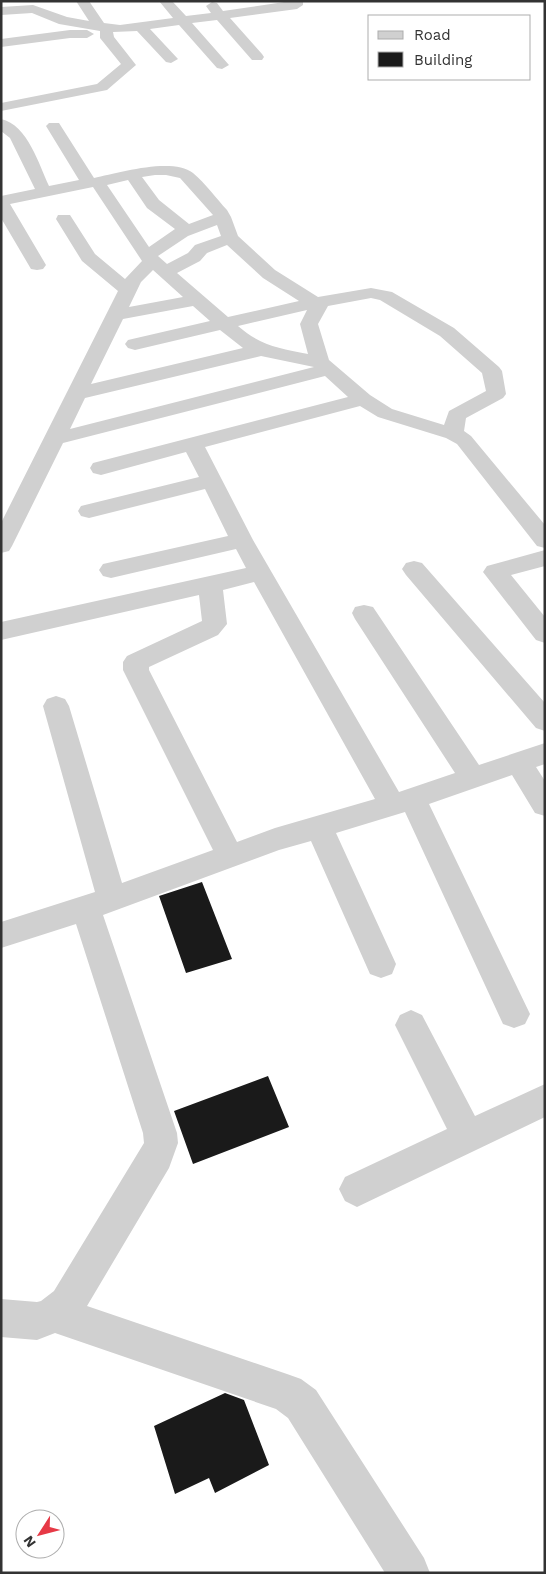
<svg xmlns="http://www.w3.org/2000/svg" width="546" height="1574" font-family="'Work Sans',sans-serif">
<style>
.building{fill:#1a1a1a}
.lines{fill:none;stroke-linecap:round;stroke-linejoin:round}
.minor{fill:#d0d0d0;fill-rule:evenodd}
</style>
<rect width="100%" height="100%" fill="#fff"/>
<path class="building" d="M202,882L232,959L186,973L159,896Z
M268,1076L289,1127L193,1164L174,1111Z
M225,1393L244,1400L269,1465L215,1493L209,1478L175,1494L154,1426Z"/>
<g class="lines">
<path class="minor" d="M76,1H89L104,23L120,25L173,18L159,1H172L186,16L211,13L206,6L212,2L217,3L223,11L291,1H303V5L297,9L230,18L262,54L264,57L262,60H252L217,20L192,23L229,65L222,69L217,68L179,25L150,29L178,59L171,63L166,62L137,31L113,32L114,37L136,65L107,90L1,111V103L97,84L121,64L100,38V31L59,24L32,13L1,15V7L33,5L67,17L89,21Z
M70,30H87L94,34L87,38H70L1,47V39Z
M1,119C28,125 39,165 49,186L79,180L46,126L49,123H59L94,178C118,173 172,157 193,173C205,183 216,198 227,210L231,217L238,236L275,270L318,297L371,288L392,292L454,328L499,367L502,371L506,394L503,398L466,418L464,431L471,436L545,525V548L537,546L457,444L446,438L378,417L360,406L205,447L253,540L399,792L455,773L355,619L352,613L355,607L364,605L373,607L479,765L545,743V764L536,767L545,781V816L535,813L512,775L429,804L530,1014L525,1024L514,1028L503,1024L405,812L336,833L396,964L392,974L381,978L370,974L311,841L279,850L103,915L177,1133L178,1143L169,1168L87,1306L287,1374L301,1379L316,1390L424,1558L430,1573H385L288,1418L276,1409L55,1333L37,1340L1,1337V1299L37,1302L41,1301L54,1291L144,1143L143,1133L76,924L1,948V922L95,892L43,706L47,699L56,696L65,699L69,706L122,883L213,850L123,670V662L127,656L202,621L199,595L1,640V622L246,568L236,549L111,578L103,576L99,570L103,564L228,536L205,489L89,518L81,516L78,511L81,506L199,477L186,452L101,475L93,473L90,468L93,463L348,397L325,376L63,443L12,546L9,551L1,553V523L118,291L82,261L56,219L58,215H70L95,254L125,279L142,261L93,187L10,204L46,265L43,269L37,270L31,269L1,218V196L35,189L10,138L1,131ZM155,175H166L180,178L213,215L189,224L159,200L142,177ZM128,180L147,208L175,229L149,247L107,185ZM217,225L221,236L195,245L188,253L167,264L158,256L188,236ZM227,245L263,278L299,301L228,317L177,273L200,261L207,253ZM153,270L183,297L129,307L141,282ZM371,298L380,300L440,336L482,373L486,391L449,411L444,425L392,409L370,395L329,360L318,324L328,306ZM193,306L210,321L128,340L125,344L128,348L135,350L220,330L243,348L91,384L123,319ZM307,310L300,324L308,354C279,348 261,346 238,326ZM261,356L314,367L70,429L85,398ZM254,582L375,799L275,828L237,842L149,670V667L218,635L227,624L223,590Z
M545,550V566L511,575L545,617V643L536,640L483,572L487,566Z
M414,561L422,563L545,703V731L536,728L406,575L402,569L406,563Z
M411,1010L422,1015L475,1116L545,1084V1117L357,1207L345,1201L339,1189L345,1177L447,1129L395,1025L400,1015Z"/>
</g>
<rect width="546" height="1574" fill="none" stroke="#333333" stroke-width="5"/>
<rect x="368" y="15" width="162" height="65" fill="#ffffff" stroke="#adadad"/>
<rect x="378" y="31" width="25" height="8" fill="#d0d0d0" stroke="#adadad"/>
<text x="414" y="40" font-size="15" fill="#333333">Road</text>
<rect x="378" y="52" width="25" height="15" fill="#1a1a1a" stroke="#adadad"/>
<text x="414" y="65" font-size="15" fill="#333333">Building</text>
<g transform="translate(40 1534) rotate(234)"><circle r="24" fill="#ffffff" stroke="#adadad"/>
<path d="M0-4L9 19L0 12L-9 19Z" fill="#e63946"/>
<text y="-8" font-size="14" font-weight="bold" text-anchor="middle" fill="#333333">N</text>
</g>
</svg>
